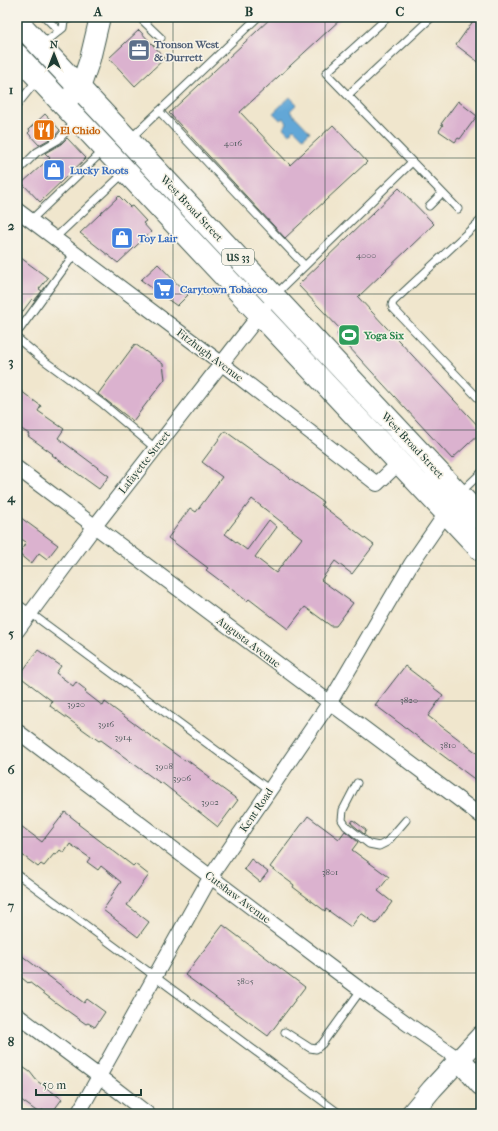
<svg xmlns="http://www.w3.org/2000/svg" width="498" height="1131" font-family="'IM FELL French Canon',serif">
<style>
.water{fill:#62a7d7;stroke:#407286}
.building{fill:#dbb2cf;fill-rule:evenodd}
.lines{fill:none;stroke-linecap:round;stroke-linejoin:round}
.lane-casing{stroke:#3e564b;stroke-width:9}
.street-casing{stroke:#3e564b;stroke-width:16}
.secondary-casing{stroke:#3e564b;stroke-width:22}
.primary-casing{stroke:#3e564b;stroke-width:24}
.highway-casing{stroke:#3e564b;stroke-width:24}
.lane{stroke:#fff;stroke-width:7}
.street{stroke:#fff;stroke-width:14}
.secondary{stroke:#fff;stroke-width:20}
.primary{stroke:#fff;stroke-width:22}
.highway{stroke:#fff;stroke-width:22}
.grid{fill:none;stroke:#1f3d34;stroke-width:1;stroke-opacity:0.55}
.labels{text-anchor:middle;stroke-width:3;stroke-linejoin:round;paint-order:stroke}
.number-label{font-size:9px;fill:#4e5a5b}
.shield{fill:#f7f3e8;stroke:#60746a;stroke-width:1}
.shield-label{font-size:10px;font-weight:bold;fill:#1f3d34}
.service-label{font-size:11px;font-weight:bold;fill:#4e5e75;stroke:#f7f3e8;text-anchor:start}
.food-label{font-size:11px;font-weight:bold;fill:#c56008;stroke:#f7f3e8;text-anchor:start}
.shop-label{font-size:11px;font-weight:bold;fill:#366cbe;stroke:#f7f3e8;text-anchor:start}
.street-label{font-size:11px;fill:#1f3d34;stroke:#f7f3e8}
.leisure-label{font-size:11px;font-weight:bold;fill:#27864d;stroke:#f7f3e8;text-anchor:start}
.neatline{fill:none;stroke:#1f3d34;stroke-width:1.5}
.grid-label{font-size:13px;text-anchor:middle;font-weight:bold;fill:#1f3d34}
</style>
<rect width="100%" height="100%" fill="#f7f3e8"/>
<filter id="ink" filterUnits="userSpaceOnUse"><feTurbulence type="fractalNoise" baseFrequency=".025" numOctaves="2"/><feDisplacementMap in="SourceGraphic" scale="8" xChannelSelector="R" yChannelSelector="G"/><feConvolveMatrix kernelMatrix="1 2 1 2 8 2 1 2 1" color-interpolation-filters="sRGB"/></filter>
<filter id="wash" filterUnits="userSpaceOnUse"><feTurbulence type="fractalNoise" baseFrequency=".012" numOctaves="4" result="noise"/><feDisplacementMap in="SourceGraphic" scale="16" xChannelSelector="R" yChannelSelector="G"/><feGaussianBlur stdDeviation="0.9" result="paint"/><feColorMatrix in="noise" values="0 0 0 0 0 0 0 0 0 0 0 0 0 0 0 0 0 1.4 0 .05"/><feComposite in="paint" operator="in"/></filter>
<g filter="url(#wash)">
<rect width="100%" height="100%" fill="#f0e6cd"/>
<path class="water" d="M290,97L297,104L290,111L310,132L303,138L294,129L289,134L283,128L287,123L283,118L280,120L273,113Z"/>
<g id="blocks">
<path class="building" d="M272,17H343L240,112L290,165L333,125L367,162L285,238L169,113Z
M476,17H481V64L456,45Z
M139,30L165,58L135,86L109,58Z
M458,101L477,116L460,139L458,138L455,142L439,131L443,125L441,124Z
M45,114L60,130L55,136L39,145L28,133L30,131L29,129Z
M67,138L86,158L40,202L22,183L50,158L45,153L61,144Z
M399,188L434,224L358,297L481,429V432L452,459L337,334L341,330L298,285Z
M119,196L130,207L132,206L146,221L143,223L151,232L118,263L80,233Z
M17,255L48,278L39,289L42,291L34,301L32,299L17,319Z
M158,264L188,295L177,306L141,280Z
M135,344L163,364L165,379L133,421L98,394Z
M17,388L41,406L38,411L64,429L58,438L109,476L99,489L52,455L53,454L28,436L29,434L17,426Z
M225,431L323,502L321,505L374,545L352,574L335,561L321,580L353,603L336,626H331L305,607L288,629L249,599L247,601L206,570L208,568L168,538L190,508L196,512L222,477L202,462ZM252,499L302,538L276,573L255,557L277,527L269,520L247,550L225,534Z
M17,515L58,545L47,559L39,553L31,564L19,554L26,542L17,536Z
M38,650L61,666L56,673L73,686L76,682L86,690L85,692L103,706L105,702L164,746L185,761L187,760L210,777L209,779L238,800L218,827L161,782L160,783L101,740L99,741L50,706L52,701L19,676Z
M405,666L443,695L428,716L481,756V784L375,705Z
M65,812L79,823L78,824L133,866L135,864L149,875L127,905L149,922L138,937L103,910L112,897L111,896L121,882L101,866L98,870L87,862L90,858L70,844L64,853L60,850L56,855L54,854L44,866L41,864L38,867L17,851V823L42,842Z
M308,816L339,839L345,831L358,842L352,850L389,877L378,891L392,902L376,924L361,913L351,927L326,909L325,911L293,887L294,885L270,867Z
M353,820L366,830L364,834L351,823Z
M251,859L268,872L260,882L244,869Z
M223,925L305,987L268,1036L185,975Z
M17,952L84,1003L87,999L105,1012L95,1027L88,1023L86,1024L55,1002L29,982L28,983L17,974Z
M17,1063L30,1072L37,1081L62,1099L51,1114H48L42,1110L39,1113L17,1097Z"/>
</g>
</g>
<g filter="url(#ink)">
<use href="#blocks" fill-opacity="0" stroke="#3e564b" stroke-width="1"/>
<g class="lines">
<g class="lane-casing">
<path id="lane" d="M45,17L59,31
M64,17V21L73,17
M139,17L161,38
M388,17L326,73L458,209
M42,45L63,28L64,21L57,17
M348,95L432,17
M17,105L37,80
M159,111L305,266
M131,138L258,17
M17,172L37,152L58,140L76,121
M429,206L442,193
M31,220L104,150
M481,220L393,302L392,305L393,308L481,401
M55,238L124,173
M276,294L412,162
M17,330L20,329L75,253
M17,338L42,359L103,404L155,448
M461,492L481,473
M17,603L270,790
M357,783L343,810L342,820L346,826L369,844L379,846L387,842L406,820
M17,874L340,1114
M285,1032L310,1048L316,1049L322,1044L361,990"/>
</g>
<g class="street-casing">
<path id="street" d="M17,210L221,363L377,484L399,463
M17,468L481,816
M17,631L95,526L264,309
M17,731L361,990L409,1025L460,1060
M17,1015L100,1077L148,1114
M78,1114L211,876L330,702L411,564L451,506"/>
</g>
<g class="secondary-casing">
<path id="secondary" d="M62,104L80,88L90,59L100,17
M411,1114L432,1089L481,1036"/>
</g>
<g class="primary-casing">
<path id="primary" d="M17,21L481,518
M17,55L481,550"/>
</g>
<g class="highway-casing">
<path id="highway" d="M460,1060L481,1084"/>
</g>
<use href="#lane" class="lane"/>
<use href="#street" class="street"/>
<use href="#secondary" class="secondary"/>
<use href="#primary" class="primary"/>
<use href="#highway" class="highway"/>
</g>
</g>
<path class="grid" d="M173,17V1114M325,17V1114M17,158H481M17,294H481M17,430H481M17,566H481M17,701H481M17,837H481M17,973H481"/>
<defs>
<g id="office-square" transform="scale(1.15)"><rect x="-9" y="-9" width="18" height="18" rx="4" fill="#5c6f8a" stroke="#f7f3e8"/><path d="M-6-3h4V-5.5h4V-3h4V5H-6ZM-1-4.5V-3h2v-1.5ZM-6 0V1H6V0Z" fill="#fff"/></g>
<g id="restaurant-square" transform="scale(1.15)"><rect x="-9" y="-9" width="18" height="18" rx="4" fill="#e8710a" stroke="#f7f3e8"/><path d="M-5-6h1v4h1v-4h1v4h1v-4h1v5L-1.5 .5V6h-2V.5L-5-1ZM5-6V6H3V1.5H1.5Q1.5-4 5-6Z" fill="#fff"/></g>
<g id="shop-square" transform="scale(1.15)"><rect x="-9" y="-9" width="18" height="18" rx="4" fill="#3f7fe0" stroke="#f7f3e8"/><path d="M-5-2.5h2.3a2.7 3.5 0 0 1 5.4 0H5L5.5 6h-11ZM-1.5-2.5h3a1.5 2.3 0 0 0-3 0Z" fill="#fff"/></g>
<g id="supermarket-square" transform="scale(1.15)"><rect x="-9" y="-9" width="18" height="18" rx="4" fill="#3f7fe0" stroke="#f7f3e8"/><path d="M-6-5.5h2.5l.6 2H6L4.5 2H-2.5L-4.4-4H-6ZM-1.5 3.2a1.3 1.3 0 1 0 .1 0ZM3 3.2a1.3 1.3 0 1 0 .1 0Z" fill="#fff"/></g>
<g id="stadium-square" transform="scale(1.15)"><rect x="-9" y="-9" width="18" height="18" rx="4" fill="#2e9e5b" stroke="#f7f3e8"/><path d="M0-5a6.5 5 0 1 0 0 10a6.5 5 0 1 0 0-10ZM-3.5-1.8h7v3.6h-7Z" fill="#fff"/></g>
</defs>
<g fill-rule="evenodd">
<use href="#office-square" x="139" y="50"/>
<use href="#restaurant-square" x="44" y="130"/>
<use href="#shop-square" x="54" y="170"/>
<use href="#shop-square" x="122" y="238"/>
<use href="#supermarket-square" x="164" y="289"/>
<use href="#stadium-square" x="349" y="335"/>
</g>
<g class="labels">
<g class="number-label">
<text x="233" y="146">4016</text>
<text x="366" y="258">4000</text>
<text x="409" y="703">3820</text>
<text x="76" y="707">3920</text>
<text x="106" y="727">3916</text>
<text x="123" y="740">3914</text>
<text x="448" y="748">3810</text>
<text x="164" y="769">3908</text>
<text x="182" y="781">3906</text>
<text x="210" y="805">3902</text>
<text x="330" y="875">3801</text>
<text x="245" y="984">3805</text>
</g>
<rect class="shield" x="222" y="249" width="32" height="16" rx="3"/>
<g class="shield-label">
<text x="238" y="261">US 33</text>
</g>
<g class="service-label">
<text x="154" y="48">Tronson West<tspan x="154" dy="13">&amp; Durrett</tspan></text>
</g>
<g class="food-label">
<text x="60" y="134">El Chido</text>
</g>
<g class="shop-label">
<text x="70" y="174">Lucky Roots</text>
<text x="138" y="242">Toy Lair</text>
<text x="180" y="293">Carytown Tobacco</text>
</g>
<g class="street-label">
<text transform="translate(192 208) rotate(47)" y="4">West Broad Street</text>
<text transform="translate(210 355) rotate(37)" y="4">Fitzhugh Avenue</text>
<text transform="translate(413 445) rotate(47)" y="4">West Broad Street</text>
<text transform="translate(144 462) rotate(-52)" y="4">Lafayette Street</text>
<text transform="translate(249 642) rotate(37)" y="4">Augusta Avenue</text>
<text transform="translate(256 810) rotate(-56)" y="4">Kent Road</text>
<text transform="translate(238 897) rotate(37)" y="4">Cutshaw Avenue</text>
</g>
<g class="leisure-label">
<text x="364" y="339">Yoga Six</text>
</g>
</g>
<rect width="498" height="1131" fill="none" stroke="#f7f3e8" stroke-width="44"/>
<g transform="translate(54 54)" stroke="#f7f3e8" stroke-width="3" paint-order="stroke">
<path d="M0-3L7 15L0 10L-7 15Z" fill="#1f3d34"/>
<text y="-6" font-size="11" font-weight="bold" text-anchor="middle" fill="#1f3d34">N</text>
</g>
<path d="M36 1089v6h105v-6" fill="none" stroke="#1f3d34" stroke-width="2"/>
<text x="42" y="1089" font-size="12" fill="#1f3d34" stroke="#f7f3e8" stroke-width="3" paint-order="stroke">50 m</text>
<rect x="22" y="22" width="454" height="1087" class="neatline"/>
<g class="grid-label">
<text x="98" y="16">A</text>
<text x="249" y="16">B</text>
<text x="400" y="16">C</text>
<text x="11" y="94">1</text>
<text x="11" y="230">2</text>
<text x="11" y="366">3</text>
<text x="11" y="502">4</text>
<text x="11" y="638">5</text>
<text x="11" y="774">6</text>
<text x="11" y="910">7</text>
<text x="11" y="1046">8</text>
</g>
</svg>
